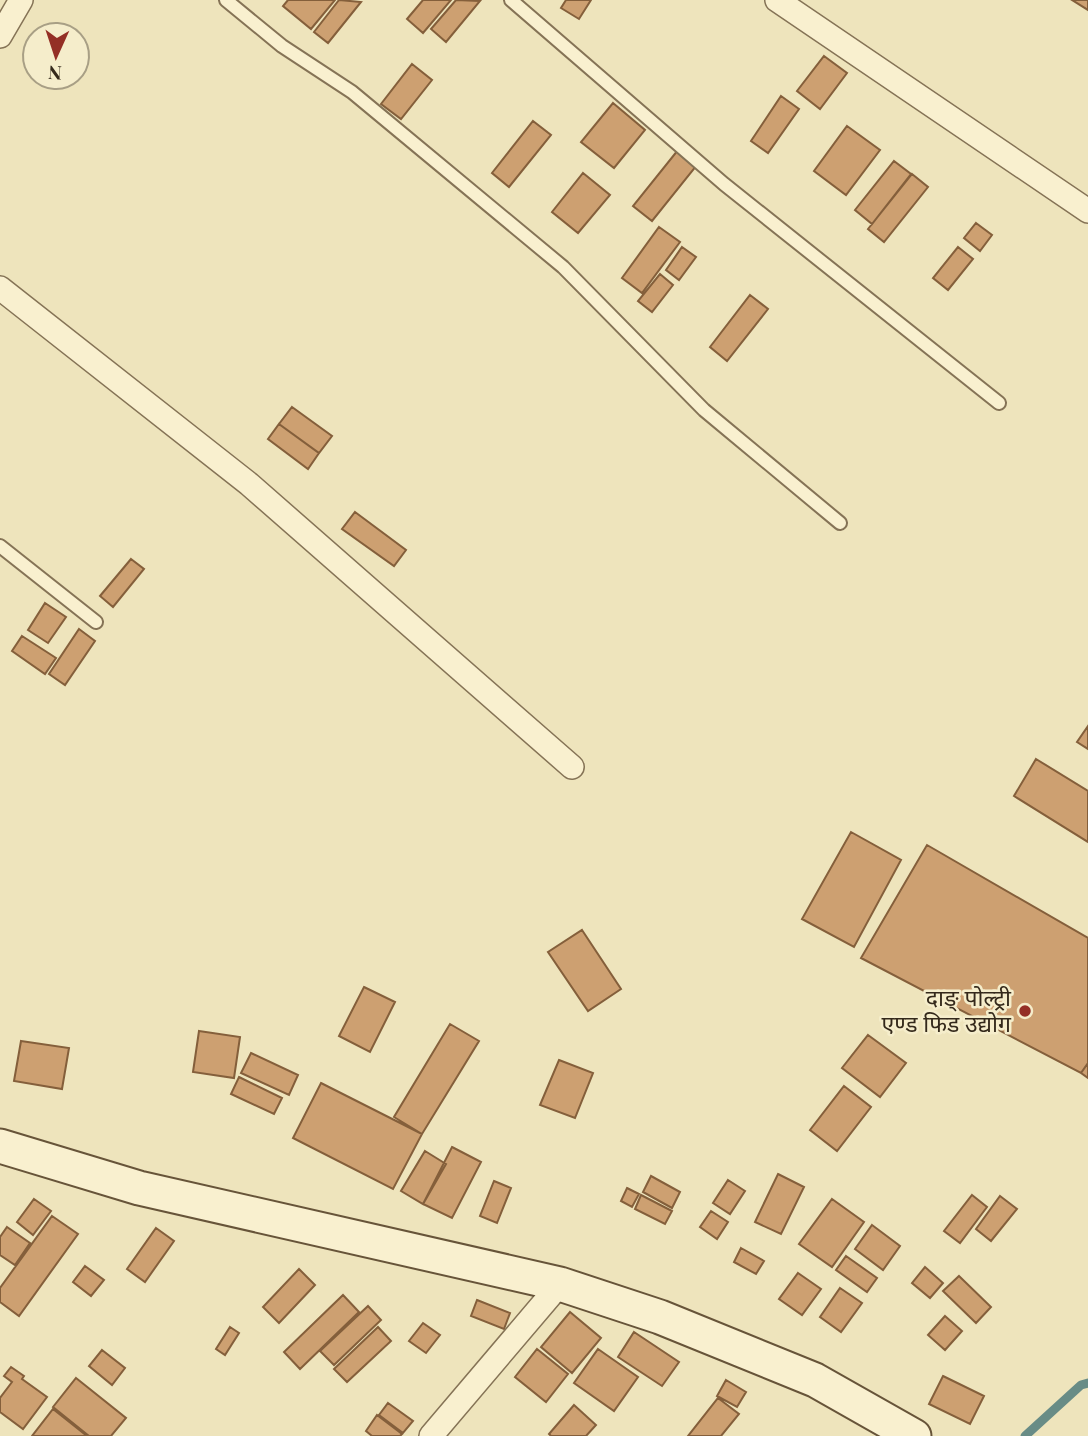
<svg xmlns="http://www.w3.org/2000/svg" width="1088" height="1436" font-family="'Playfair Display','Noto Sans Devanagari',serif">
<style>
.lines{fill:none;stroke-linecap:round;stroke-linejoin:round}
.stream{stroke:#688c86;stroke-width:9}
.building{fill:#cda071;stroke:#845f3b;stroke-width:2}
.lane-casing{stroke:#857356;stroke-width:16}
.street-casing{stroke:#857356;stroke-width:26}
.secondary-casing{stroke:#675439;stroke-width:37}
.lane{stroke:#f9f0cf;stroke-width:12}
.street{stroke:#f9f0cf;stroke-width:23}
.secondary{stroke:#f9f0cf;stroke-width:33}
.poi-dot{fill:#942f25;stroke:#f5edcb;stroke-width:2.5}
.labels{text-anchor:middle;stroke-width:5;stroke-linejoin:round;paint-order:stroke}
.poi-label{font-size:23px;fill:#34291b;stroke:#f5edcb;text-anchor:end}
</style>
<rect width="100%" height="100%" fill="#eee4bc"/>
<g class="lines">
<path class="stream" d="M1025,1436L1081,1385L1088,1383"/>
</g>
<path class="building" d="M288,0H335L311,29L283,6Z
M339,0L361,2L328,43L314,32Z
M423,0H451L423,33L407,19Z
M456,0L480,1L446,42L431,29Z
M566,0H591L579,19L561,8Z
M1072,0H1088V10Z
M824,56L847,73L820,109L797,91Z
M412,64L432,80L401,119L381,104Z
M781,96L799,109L768,153L751,141Z
M613,103L645,130L614,168L581,142Z
M533,121L551,135L509,187L492,173Z
M847,126L880,150L846,195L814,171Z
M678,150L697,165L652,221L633,206Z
M894,161L911,174L872,224L855,210Z
M583,173L610,195L578,233L552,212Z
M912,174L928,187L884,242L868,229Z
M976,223L992,235L980,251L964,238Z
M659,227L680,242L642,293L622,278Z
M682,247L696,257L679,280L666,270Z
M958,247L973,259L948,290L933,278Z
M660,274L673,285L652,312L638,301Z
M750,295L768,309L727,361L710,347Z
M292,407L332,436L319,453L279,424Z
M279,424L319,453L308,469L268,439Z
M355,512L406,550L394,566L342,529Z
M131,559L144,569L113,607L100,596Z
M45,603L66,617L48,643L28,630Z
M79,629L95,641L65,685L49,674Z
M22,636L56,658L45,674L12,651Z
M1088,726V749L1077,742Z
M1036,759L1088,791V842L1014,796Z
M851,832L901,860L854,947L802,919Z
M927,845L1088,938V1063L1081,1073L861,958Z
M582,930L621,989L588,1011L548,952Z
M364,987L395,1002L370,1052L339,1036Z
M450,1024L479,1041L422,1134L394,1117Z
M199,1031L240,1037L234,1078L193,1072Z
M868,1035L906,1063L880,1097L842,1068Z
M21,1041L69,1048L62,1089L14,1081Z
M251,1053L298,1075L289,1095L241,1073Z
M559,1060L593,1073L575,1118L540,1105Z
M1088,1063V1078L1081,1073Z
M239,1077L282,1098L274,1114L231,1094Z
M321,1083L422,1134L393,1189L293,1138Z
M844,1086L871,1107L837,1151L810,1130Z
M452,1147L481,1162L452,1218L423,1204Z
M425,1151L446,1164L423,1204L401,1191Z
M778,1174L804,1187L781,1234L755,1222Z
M651,1176L680,1192L672,1208L643,1192Z
M728,1180L745,1191L730,1214L713,1203Z
M494,1181L511,1188L497,1223L480,1216Z
M627,1188L639,1194L632,1207L621,1201Z
M641,1195L672,1211L665,1224L635,1209Z
M972,1195L987,1207L960,1243L944,1231Z
M1000,1196L1017,1209L991,1241L976,1229Z
M34,1199L51,1211L33,1235L17,1222Z
M832,1199L864,1222L832,1267L799,1244Z
M711,1211L728,1222L717,1239L700,1227Z
M52,1216L78,1234L19,1316L0,1302V1288Z
M872,1225L900,1246L883,1270L855,1249Z
M7,1227L30,1243L15,1265L0,1255V1237Z
M156,1228L174,1241L145,1282L127,1269Z
M741,1248L764,1261L756,1274L734,1262Z
M846,1256L877,1278L867,1292L836,1270Z
M85,1266L104,1280L91,1296L73,1282Z
M925,1267L943,1283L930,1298L912,1283Z
M299,1269L315,1285L279,1323L263,1307Z
M798,1273L821,1289L802,1315L779,1299Z
M959,1276L991,1307L976,1323L943,1291Z
M840,1288L862,1303L841,1332L820,1317Z
M343,1295L359,1312L300,1369L284,1352Z
M477,1300L510,1313L504,1329L471,1316Z
M368,1306L381,1320L334,1365L320,1351Z
M570,1312L601,1338L572,1373L541,1347Z
M945,1316L962,1331L945,1350L928,1335Z
M423,1323L440,1335L426,1353L409,1341Z
M230,1327L239,1333L225,1355L216,1349Z
M378,1327L391,1341L347,1382L334,1369Z
M634,1332L679,1362L662,1386L618,1357Z
M537,1349L568,1374L546,1402L515,1377Z
M598,1349L638,1377L614,1411L574,1383Z
M102,1350L125,1368L112,1385L89,1366Z
M11,1367L24,1376L22,1379L47,1397L23,1429L0,1412V1398L12,1382L4,1376Z
M943,1376L984,1396L970,1424L929,1404Z
M76,1378L126,1418L111,1436H89L53,1407Z
M726,1380L746,1392L737,1407L717,1396Z
M718,1398L739,1414L721,1436H688Z
M388,1403L413,1421L403,1433L379,1415Z
M574,1405L596,1425L586,1436H551L549,1434Z
M53,1409L87,1436H32Z
M377,1415L402,1434L400,1436H372L366,1431Z"/>
<g class="lines">
<g class="lane-casing">
<path id="lane" d="M226,0L282,46L352,92L563,267L704,410L840,523
M511,0L724,184L999,403
M0,546L96,622"/>
</g>
<g class="street-casing">
<path id="street" d="M777,0L1088,211
M0,36L21,0
M0,288L249,484L572,767
M431,1436L560,1284"/>
</g>
<g class="secondary-casing">
<path id="secondary" d="M0,1146L139,1188L560,1284L660,1317L815,1380L914,1436"/>
</g>
<use href="#lane" class="lane"/>
<use href="#street" class="street"/>
<use href="#secondary" class="secondary"/>
</g>
<circle class="poi-dot" cx="1025" cy="1011" r="7"/>
<g class="labels">
<g class="poi-label">
<text x="1011" y="1006">दाङ् पोल्ट्री<tspan x="1011" dy="26">एण्ड फिड उद्योग</tspan></text>
</g>
</g>
<g transform="translate(56 56) rotate(183)"><circle r="33" fill="#f5edcb" stroke="#a89f85" stroke-width="2"/>
<path d="M0-5L12 26L0 18L-12 26Z" fill="#942f25"/>
<text y="-10" font-size="19" font-weight="bold" text-anchor="middle" fill="#34291b">N</text>
</g>
</svg>
